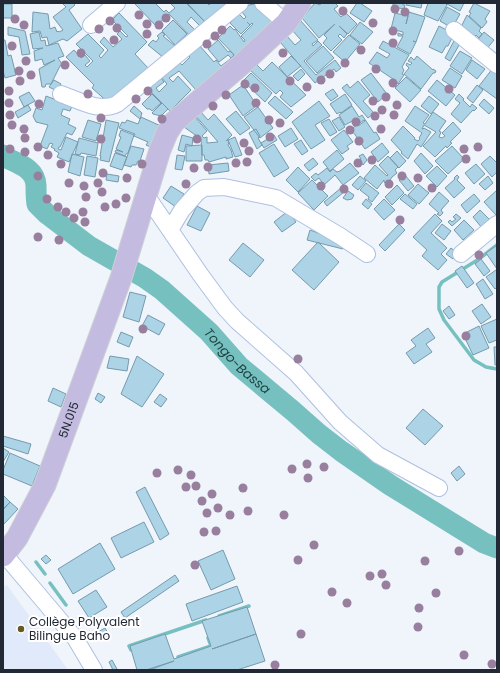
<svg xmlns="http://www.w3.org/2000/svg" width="500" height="673" font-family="Poppins,sans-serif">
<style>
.built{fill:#e1eafa}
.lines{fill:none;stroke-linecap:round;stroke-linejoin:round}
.stream{stroke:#77c0c0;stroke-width:3.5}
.river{stroke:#77c0c0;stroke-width:21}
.building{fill:#acd3e6;stroke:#759bad}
.minor-casing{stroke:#aec0e0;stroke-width:18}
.major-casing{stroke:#ced0d3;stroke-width:23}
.minor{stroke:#fff;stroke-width:16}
.major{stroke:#c4bbe1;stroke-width:21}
.tree{fill:#997f9e}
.poi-dot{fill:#655a26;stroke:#fff;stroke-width:1.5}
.labels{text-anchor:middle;stroke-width:4;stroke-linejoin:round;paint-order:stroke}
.street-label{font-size:12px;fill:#222935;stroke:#fff}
.poi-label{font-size:12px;fill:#222935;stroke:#fff;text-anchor:start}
.water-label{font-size:13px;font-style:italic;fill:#1f4242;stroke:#fff}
</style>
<rect width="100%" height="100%" fill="#f0f4fb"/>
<path class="built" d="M7,585L68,670H3V587Z"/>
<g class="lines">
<path class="stream" d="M497,245L479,259L442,282L439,287V309L444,320L474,360L486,367L497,369
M36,562L45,574
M50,583L66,605
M219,616L249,606
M131,650L129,646L206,620
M178,657L211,646L208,638"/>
<path class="river" id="s1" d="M3,155L5,157C18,164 35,168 36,185C36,192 36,198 37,204L47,214L89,246L145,278L162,290L209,332L239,366L293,411L319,434L341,451L390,485L484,543L497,548"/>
</g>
<path class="building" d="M62,3H73L75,5L69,10L82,29L67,41L63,39L49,45L47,37L42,38L40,31L32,32L33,12L48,14L50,29L55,27L57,32L58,31L59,32L63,30L53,17L66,7Z
M136,3H155L164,12L166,10L169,13L175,8L170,3H186L207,24L203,29L191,17L187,22L195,30L196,28L200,32L192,38L169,14L156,26L135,4Z
M187,3H207L209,5L211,3H230L209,26Z
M315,3L320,5L321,3H335L338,6L334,9L341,17L346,13L357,24L348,34L339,26L347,34L344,38L340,34L338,36L342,40L331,51L323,43L327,38L324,35L335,24L319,38L302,18Z
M357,3H360L372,11L364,22L350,13Z
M393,3H403V5H405L404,9L393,7Z
M407,3H422L421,8L406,5Z
M428,3H464L460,11L445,3L447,5L438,21L424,15Z
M474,3L490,11L485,19L487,22L482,28L469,16L471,13L469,12Z
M3,4H12V18H3Z
M254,4L275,24L241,62L218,38L230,26L234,30L235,29L244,42L245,40L241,36L253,24L252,23L250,25L247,22L250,25L241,34L230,23L239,14L244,19L246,17L242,12L249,5Z
M447,7L460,14L452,28L440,21Z
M409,12L425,17L416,42L413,41L416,42L410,54L397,47L403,36H398V33L403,35V32L391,29L395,13L408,16L406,24Z
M119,13L147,42L135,54L148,68L110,104L92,88L94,85L66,57L74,50L81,58L85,55L90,61L85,65L87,67L93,61L76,44L88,34L104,50L99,56L101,58L108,50L100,42L104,37L113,47L122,39L117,34L120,31L126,37L128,36L112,20Z
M467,15L481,28L479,31L482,34L479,38L476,35L471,42L459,31Z
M173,20L187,34L175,45L162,31Z
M300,20L318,40L312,44L313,46L318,41L322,45L304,61L316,75L335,60L341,68L336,72L334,69L315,83L280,42L287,36L295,45L301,40L291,29Z
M360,22L373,32L362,44L350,35Z
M439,26L454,34L448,46H446L442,53L429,47Z
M8,27L25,31L30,54L22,55L19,37L8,35Z
M39,32L41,41L45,40L46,46L58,43L64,56L58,58L62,64L60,66L51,84H46L45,87H42L39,69L55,60L44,65L42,59L35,61L34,51L43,48L33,49L30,34Z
M162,32L165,35L163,36L175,46L164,58L148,45L153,40L156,42L159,38L157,36Z
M484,32L494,40L485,51L475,43Z
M349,35L360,44L345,62L333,52Z
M456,37L462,40L450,61L445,58Z
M3,40H5L8,56L11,55L16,75L5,78L3,71Z
M218,40L228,52L230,51L234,55L231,58L228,55L219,62L208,49Z
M383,41L409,55L402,67L404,70L402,74L404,75L398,84L396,81L369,63L377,52L387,58L390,54L379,48Z
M199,45L214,62L216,60L221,66L234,56L239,61L196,90L179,71L169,78L173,82L178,76L191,90L170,111L148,89L160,77L164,82L156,88L159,92L167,84L161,77L178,61L182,65L190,57L187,54Z
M323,46L334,58L317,73L306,61Z
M460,51L472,58L462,74L450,66Z
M291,56L301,66L287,77L279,67Z
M417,56L433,70V69L436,71L435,73H433L421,89L404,74L409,68L406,65L407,63L410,65L412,63L408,61L411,57L414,60Z
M472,60L485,69L477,79L466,70Z
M272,62L306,95L291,107L280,97L283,93L280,90L276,94L250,70L256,64L263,71Z
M450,68L462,76L455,88L442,80Z
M493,68L497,72V99L479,86Z
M301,69L305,74L298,81L293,76Z
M251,73L272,93L265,102L243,81Z
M371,73L387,94L378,102L361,80Z
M406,77L421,90L410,102L395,88Z
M54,80L61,84L57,91L49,87Z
M437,80L455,95L446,106L428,91Z
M358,81L370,95L363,101L374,113L368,118L342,88L347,84L350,88Z
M243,85L254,101L252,103L255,107L243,116L229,95Z
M477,85L483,90L473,103L467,98Z
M333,89L338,96L331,101L325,94Z
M29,92L35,101L24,107L19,97Z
M152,94L161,103L152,111L150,109H147L142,104Z
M345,94L352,105L341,113L340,112L337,114L330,104Z
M459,94L464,99L463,100L470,107L472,104L477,108L474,111L473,110L461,123L451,114L460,103L455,99Z
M46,96L72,106L70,111L63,109L61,115L70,119L68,124L76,128L72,135L67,133L60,147H59L58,149L61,150L66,137L78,142L69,162L57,157L59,153L54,150L55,149L51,147L53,144L50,143L47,149L40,146L48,125L36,122L33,116L36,108L42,110Z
M275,96L293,112L286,119L268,103Z
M429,96L439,104L431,114L421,106Z
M484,99L494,108L489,114L479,105Z
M319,101L330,116L315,125L325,140L311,149L292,122Z
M162,103L168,109L161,116L153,114L152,113Z
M28,105L31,110L18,118L15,112Z
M134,106L142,113L140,119L130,111Z
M352,106L359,117L362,115L374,133L376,132L380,139L365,149L351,129L357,125L358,126L365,121L364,120L360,123L358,118L345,125L339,115Z
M415,106L429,115L423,123L425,124L433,112L446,121L439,131L441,132L439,137L442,138L445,136L442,133L453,122L461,131L450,142L452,143L447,148L446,146L435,157L423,146L436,132L424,125L422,129H423L424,128L431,132L421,147L417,144L408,159L401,153L402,152L391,140L403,126L415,138L414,139L418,141L420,139L419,138L422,133L405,121Z
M258,107L273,128L260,138L244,117Z
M200,111L208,120L214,114L232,135L226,141L227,140L229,142L228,145L231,150L233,157L226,159V157L209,162L208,160H205L204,155H202L201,139L184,127L195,117L207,131L202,136L204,138L207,137V143L218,142L195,115Z
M236,111L250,128L240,135L226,119Z
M141,117L163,127L155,149L146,145L148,142L134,136L135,134L119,128L122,122L125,123L127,120L138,124Z
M339,117L345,127L339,131L332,121Z
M329,119L337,132L330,136L321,123Z
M88,120L101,124L96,141L82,137Z
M106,120L119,123L109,162L100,160L101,156H100Z
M291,128L298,139L285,147L278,136Z
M256,129L260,136L258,138L262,145L257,149L249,133Z
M121,130L134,135L128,153L126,154L125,156L115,152L116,150L123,152L116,149L121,137L119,136Z
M344,130L353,142L347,146L349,149L342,154L331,140Z
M182,135L193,138L192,146L186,144L184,152L178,150Z
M274,135L277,140L264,148L261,143Z
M235,137L242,155L235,157L228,140Z
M79,138L98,143L96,156L81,153L80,155L75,154Z
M301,140L308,151L302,155L294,144Z
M382,143L389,152L378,162L371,152Z
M274,144L289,168L274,177L259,153Z
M202,145V161H186V146Z
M131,146L144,149L140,161H138L136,165H132L131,167L124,165Z
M452,146L464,159L448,174L435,161Z
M337,150L344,159L330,171L323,162Z
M397,151L406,161L399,168L390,158Z
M115,153L127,157L122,170L110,166Z
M421,153L433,166L425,174L414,161Z
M72,154L84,157L80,176L68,172Z
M363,154L367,160L363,165L359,160L361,159L359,156Z
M177,155L185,156L182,170L175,169Z
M87,156L98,158L95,177L84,175Z
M388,156L398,167L395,170L397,173L392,177L387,185L384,182V180L377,189L364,178L375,165L387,176L388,175L379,165Z
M490,156L497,163V172L492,177L481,164Z
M313,158L318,164L309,171L304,165Z
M228,163L229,171L209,174L208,165Z
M350,163L359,173L343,185L335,175L324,185L319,178L315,181L311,177L316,173L318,175L327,168L330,172L333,169L337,172L340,171Z
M476,164L485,174L474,184L465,173Z
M437,166L447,176L437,187L426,176Z
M298,167L310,179L298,192L286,180Z
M107,174L119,176L118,182L106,180Z
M405,175L414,186L408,191L399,180Z
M457,175L459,177L457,180L465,188L454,198L445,188L455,179L454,178Z
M360,176L366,181L358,190L352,185Z
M488,176L493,183L485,190L479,184Z
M312,180L328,196L314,210L298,193Z
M366,183L379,193L372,202L368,199L369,197L360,190Z
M418,184L429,193L419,204L408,195Z
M397,185L404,193L392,205L385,197Z
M171,186L184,194L176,207L163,198Z
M341,188L344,192L327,206L324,202Z
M497,190V214L496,215L484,202Z
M348,191L354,195L352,199L347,200L343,198Z
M439,192L449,201L441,210L443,213L440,216L437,214L439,213L429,204Z
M405,194L417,204L413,209L400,199Z
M474,194L480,201L467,213L461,205Z
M366,199L372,204L368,209L362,204Z
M384,199L395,210L384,220L374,209Z
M197,206L210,213L201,231L187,225Z
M480,210L490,220L482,228L473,217Z
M288,211L296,222L282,232L274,222Z
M435,214L442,221L431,233L447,248L441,254L447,260L438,270L422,256L427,250L413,237Z
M456,214L461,218L452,226L448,222L450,220L452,222L456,219L453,217Z
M464,220L474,230L463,240L454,230Z
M399,224L405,230L385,251L379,245Z
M442,224L451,231L444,240L435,233Z
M310,230L345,243L343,249L307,240Z
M318,242L339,262L314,290L292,270Z
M243,243L264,260L250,277L229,260Z
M496,246L497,248V269L486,253Z
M451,248L457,253L453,259L446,254Z
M481,259L490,271L484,276L475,264Z
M462,266L474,283L467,288L455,271Z
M496,270L497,272V287L495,289L486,277Z
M483,279L493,294L485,299L476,284Z
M130,292L146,296L139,322L123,317Z
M482,304L491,317L481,324L472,311Z
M449,306L455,315L449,319L443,311Z
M148,315L165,324L159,335L142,326Z
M497,319V340L489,343L481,326Z
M479,326L489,348L473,355L463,334Z
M428,328L435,338L426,344L432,352L414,364L406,353L416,346L411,340Z
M121,332L133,337L129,347L117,342Z
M494,347H497V365H495Z
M110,356L129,359L127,371L107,368Z
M137,356L164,374L142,407L121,394Z
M53,388L66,394L61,407L48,401Z
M98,393L105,397L101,403L95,399Z
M160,394L167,399L161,407L154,402Z
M423,409L443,426L425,445L406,428Z
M3,436L31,444L28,454L3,446Z
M3,448L9,452L3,462Z
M10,453L40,466L32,486L3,474V470Z
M459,466L465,474L457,481L451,473Z
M145,487L169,534L160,540L136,492Z
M3,495L10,502L3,509Z
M10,502L18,509L4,524L3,522V510Z
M144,522L154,542L121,558L111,538Z
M100,543L115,569L73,594L58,569Z
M223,550L235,579L211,590L198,561Z
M46,555L51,560L46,564L41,559Z
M175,575L179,581L125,618L121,612Z
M237,586L243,602L192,621L186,604Z
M96,590L107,607L89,618L78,601Z
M247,607L256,634L212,649L256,634L265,661L237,670H149L174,661L146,670H137L130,646L165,634L174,659L211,646L202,621Z
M118,617L121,623L112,628L109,622Z
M105,628L109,635L103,639L98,632Z
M112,660L117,669L115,670H113L109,662Z"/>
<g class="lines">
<g class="minor-casing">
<path id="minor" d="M263,3L286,23
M91,25L117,3
M454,30L497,65
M61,94C78,100 100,113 117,104L240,3
M146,195L200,274L225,308L237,321L296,373L340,422L378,455L439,488
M170,230L182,210L197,193L204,188L224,187L276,198L340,236L367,254
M461,254L497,224
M4,554L75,638L94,670"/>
</g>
<g class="major-casing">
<g id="major">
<path id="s2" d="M3,556L17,538L45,485L121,278L160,150L167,133L174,122L242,64L286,23L300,3"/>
</g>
</g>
<use href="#minor" class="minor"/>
<use href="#major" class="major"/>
</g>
<g class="tree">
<circle cx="395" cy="9" r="4.5"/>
<circle cx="343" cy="11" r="4.5"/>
<circle cx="405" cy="12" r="4.5"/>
<circle cx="139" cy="15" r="4.5"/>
<circle cx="166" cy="18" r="4.5"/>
<circle cx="15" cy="19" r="4.5"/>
<circle cx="110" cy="21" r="4.5"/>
<circle cx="373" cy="23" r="4.5"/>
<circle cx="147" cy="24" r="4.5"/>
<circle cx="24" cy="25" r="4.5"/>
<circle cx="159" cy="25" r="4.5"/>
<circle cx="117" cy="28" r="4.5"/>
<circle cx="99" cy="29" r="4.5"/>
<circle cx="222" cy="30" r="4.5"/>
<circle cx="393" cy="31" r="4.5"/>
<circle cx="147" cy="34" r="4.5"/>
<circle cx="215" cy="36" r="4.5"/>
<circle cx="114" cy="40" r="4.5"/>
<circle cx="393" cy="43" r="4.5"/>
<circle cx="207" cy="44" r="4.5"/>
<circle cx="12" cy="46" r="4.5"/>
<circle cx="361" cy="50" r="4.5"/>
<circle cx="81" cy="53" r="4.5"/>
<circle cx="283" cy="53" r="4.5"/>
<circle cx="26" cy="61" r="4.5"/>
<circle cx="345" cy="63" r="4.5"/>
<circle cx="65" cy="65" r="4.5"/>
<circle cx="376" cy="69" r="4.5"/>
<circle cx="19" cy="71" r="4.5"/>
<circle cx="330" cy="74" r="4.5"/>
<circle cx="31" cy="75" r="4.5"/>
<circle cx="321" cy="80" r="4.5"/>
<circle cx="20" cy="81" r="4.5"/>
<circle cx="290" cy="81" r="4.5"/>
<circle cx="393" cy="83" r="4.5"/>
<circle cx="245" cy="84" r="4.5"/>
<circle cx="307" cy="87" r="4.5"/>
<circle cx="255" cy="88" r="4.5"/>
<circle cx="449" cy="89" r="4.5"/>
<circle cx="9" cy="91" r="4.5"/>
<circle cx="148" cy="91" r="4.5"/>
<circle cx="88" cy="94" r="4.5"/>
<circle cx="226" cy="95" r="4.5"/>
<circle cx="386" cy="97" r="4.5"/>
<circle cx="136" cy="99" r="4.5"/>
<circle cx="373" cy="101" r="4.5"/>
<circle cx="9" cy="103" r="4.5"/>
<circle cx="256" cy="103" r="4.5"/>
<circle cx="39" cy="104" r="4.5"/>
<circle cx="397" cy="105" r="4.5"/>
<circle cx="213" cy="106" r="4.5"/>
<circle cx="382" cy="110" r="4.5"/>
<circle cx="10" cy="115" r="4.5"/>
<circle cx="394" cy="115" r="4.5"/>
<circle cx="375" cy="116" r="4.5"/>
<circle cx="101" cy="118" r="4.5"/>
<circle cx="162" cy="119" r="4.5"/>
<circle cx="269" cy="120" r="4.5"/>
<circle cx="356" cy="122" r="4.5"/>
<circle cx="280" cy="123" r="4.5"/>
<circle cx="12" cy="125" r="4.5"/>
<circle cx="24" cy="129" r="4.5"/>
<circle cx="381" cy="129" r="4.5"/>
<circle cx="350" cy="130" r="4.5"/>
<circle cx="270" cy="137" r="4.5"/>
<circle cx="25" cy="138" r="4.5"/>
<circle cx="101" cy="139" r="4.5"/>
<circle cx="197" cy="139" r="4.5"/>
<circle cx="359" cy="141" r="4.5"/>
<circle cx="244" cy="143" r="4.5"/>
<circle cx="38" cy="147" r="4.5"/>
<circle cx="478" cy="147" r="4.5"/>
<circle cx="10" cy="149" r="4.5"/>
<circle cx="464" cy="149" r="4.5"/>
<circle cx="249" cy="151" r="4.5"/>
<circle cx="25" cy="152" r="4.5"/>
<circle cx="48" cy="155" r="4.5"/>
<circle cx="466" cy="159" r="4.5"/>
<circle cx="372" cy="160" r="4.5"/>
<circle cx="247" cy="162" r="4.5"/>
<circle cx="236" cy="163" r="4.5"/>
<circle cx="358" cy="163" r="4.5"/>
<circle cx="61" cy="164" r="4.5"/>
<circle cx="142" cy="164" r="4.5"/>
<circle cx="208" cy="167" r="4.5"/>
<circle cx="194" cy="168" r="4.5"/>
<circle cx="103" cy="173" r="4.5"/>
<circle cx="38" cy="176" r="4.5"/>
<circle cx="402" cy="176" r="4.5"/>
<circle cx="127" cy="178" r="4.5"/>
<circle cx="418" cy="178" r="4.5"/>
<circle cx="69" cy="183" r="4.5"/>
<circle cx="98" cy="183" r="4.5"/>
<circle cx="186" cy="184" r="4.5"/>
<circle cx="389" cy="184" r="4.5"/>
<circle cx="84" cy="186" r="4.5"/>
<circle cx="321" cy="186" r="4.5"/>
<circle cx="432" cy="188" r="4.5"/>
<circle cx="344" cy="189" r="4.5"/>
<circle cx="102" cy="192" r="4.5"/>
<circle cx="86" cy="197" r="4.5"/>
<circle cx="126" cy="198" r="4.5"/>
<circle cx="47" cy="199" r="4.5"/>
<circle cx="116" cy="204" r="4.5"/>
<circle cx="58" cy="207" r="4.5"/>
<circle cx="105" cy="207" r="4.5"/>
<circle cx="66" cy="212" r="4.5"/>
<circle cx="83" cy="212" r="4.5"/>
<circle cx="74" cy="218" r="4.5"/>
<circle cx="400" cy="220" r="4.5"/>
<circle cx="85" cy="222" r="4.5"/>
<circle cx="38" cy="237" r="4.5"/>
<circle cx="59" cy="240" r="4.5"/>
<circle cx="479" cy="255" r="4.5"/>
<circle cx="143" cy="329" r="4.5"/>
<circle cx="466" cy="336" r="4.5"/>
<circle cx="298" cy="359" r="4.5"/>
<circle cx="307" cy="464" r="4.5"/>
<circle cx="324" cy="467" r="4.5"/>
<circle cx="292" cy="469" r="4.5"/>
<circle cx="178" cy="470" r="4.5"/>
<circle cx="157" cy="473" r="4.5"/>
<circle cx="191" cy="475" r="4.5"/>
<circle cx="308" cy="478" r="4.5"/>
<circle cx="196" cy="486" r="4.5"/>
<circle cx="186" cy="487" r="4.5"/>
<circle cx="243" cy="488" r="4.5"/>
<circle cx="212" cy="494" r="4.5"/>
<circle cx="202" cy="501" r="4.5"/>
<circle cx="218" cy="508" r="4.5"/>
<circle cx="248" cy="511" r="4.5"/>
<circle cx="207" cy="513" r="4.5"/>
<circle cx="230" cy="515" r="4.5"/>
<circle cx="284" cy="515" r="4.5"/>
<circle cx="216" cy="531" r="4.5"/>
<circle cx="204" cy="532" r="4.5"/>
<circle cx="314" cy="545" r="4.5"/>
<circle cx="459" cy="551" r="4.5"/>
<circle cx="298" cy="560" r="4.5"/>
<circle cx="425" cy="561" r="4.5"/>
<circle cx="195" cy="565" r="4.5"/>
<circle cx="382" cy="574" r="4.5"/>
<circle cx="370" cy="576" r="4.5"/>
<circle cx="386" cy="585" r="4.5"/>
<circle cx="332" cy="592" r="4.5"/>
<circle cx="436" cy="593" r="4.5"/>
<circle cx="347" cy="603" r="4.5"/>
<circle cx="419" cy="608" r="4.5"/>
<circle cx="418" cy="627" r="4.5"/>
<circle cx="301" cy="634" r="4.5"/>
<circle cx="464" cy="655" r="4.5"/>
<circle cx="492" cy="664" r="4.5"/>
<circle cx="275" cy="665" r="4.5"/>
</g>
<circle class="poi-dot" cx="21" cy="629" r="4"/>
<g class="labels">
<g class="street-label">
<text dy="4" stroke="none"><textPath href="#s2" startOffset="152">5N.015</textPath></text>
</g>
<g class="poi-label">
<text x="29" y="626">Collège Polyvalent<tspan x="29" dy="14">Bilingue Baho</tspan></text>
</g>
<g class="water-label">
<text dy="5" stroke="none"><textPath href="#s1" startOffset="322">Tongo-Bassa</textPath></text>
</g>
</g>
<rect width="500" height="673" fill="none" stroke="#222935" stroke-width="8"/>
</svg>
